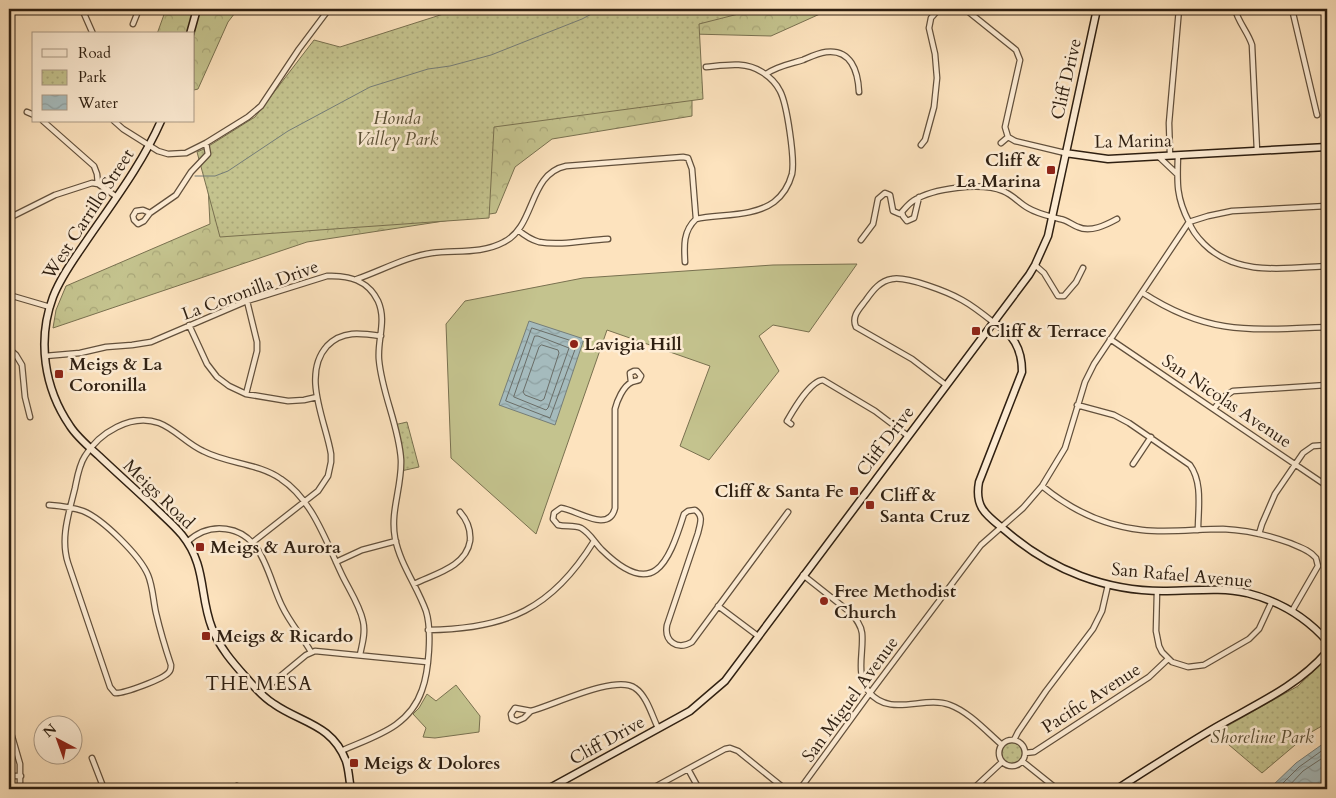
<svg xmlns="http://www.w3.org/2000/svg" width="1336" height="798" font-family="Cardo,serif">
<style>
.green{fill:#c4c38e;stroke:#797150}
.forest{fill:url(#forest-crowns);stroke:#797150}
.park{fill:url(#park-dots);stroke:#797150}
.water{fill:url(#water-waves);stroke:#757d78}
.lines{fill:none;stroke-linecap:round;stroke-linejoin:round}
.shore{stroke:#6a6d67;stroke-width:1}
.stream{stroke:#757d78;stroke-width:1}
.street-casing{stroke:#62503c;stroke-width:7}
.secondary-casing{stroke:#2e1f11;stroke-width:9}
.street{stroke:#feedd5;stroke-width:4.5}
.secondary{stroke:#feedd5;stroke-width:6}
.poi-dot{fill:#8f2418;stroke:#feedd5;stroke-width:2}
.labels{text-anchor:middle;stroke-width:5;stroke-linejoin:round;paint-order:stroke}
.street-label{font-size:18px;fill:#2e1f11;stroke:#feedd5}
.park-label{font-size:18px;font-style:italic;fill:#5b5036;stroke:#feedd5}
.poi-label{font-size:18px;font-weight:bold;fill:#2e1f11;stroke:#feedd5;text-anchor:start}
.neighbourhood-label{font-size:19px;letter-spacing:1px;fill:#2e1f11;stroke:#feedd5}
</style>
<defs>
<pattern id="forest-crowns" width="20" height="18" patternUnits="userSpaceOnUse" patternTransform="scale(1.25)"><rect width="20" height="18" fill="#c4c38e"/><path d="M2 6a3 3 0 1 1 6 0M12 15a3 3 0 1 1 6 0" fill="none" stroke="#a9a779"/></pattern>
<pattern id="park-dots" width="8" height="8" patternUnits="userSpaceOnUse" patternTransform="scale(1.25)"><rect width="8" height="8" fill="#c4c38e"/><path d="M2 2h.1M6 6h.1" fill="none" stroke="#a9a779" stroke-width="1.8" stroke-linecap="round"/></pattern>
<pattern id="water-waves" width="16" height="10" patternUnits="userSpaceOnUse" patternTransform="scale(1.25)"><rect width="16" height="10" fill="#a5bbbd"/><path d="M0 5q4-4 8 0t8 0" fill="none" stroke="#8ea0a1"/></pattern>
</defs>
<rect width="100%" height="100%" fill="#fde3be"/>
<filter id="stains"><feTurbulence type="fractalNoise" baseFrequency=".004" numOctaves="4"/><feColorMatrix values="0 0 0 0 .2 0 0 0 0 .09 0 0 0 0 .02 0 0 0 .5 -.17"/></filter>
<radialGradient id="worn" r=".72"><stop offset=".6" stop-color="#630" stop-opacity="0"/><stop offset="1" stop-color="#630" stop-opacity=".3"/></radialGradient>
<path class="green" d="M857,264L809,332L773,325L759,336L779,371L709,460L680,446L710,366L607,330L536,534L451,458L446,324L465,301L583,278L773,265Z
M456,685L480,716L479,732L435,738L423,737L426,728L413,714L419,708L427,694L436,701Z"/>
<path class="forest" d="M166,9H238L228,22L198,89L194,90V34H157Z
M660,9H831L771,36L692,34V116L552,139L515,167L496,213L307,242L53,328L56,310L66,286L210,224L208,186Z"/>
<path class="park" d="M459,9H758L699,24L703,99L494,127L489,218L220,237L197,152L204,149L255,117L314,40L340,47Z
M407,422L419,467L401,471V461L394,425Z
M1327,658V723L1308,734L1262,773L1215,733L1298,686Z
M999 753a13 13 0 1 1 26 0a13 13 0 1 1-26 0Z"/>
<path class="water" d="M529,321L584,339L555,425L499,405Z
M1327,741V789H1269L1296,763Z"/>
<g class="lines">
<path class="shore" d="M532,328L575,342L577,344L550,418L506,401Z
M535,336H538L569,348L548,408L546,410L514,397Z
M542,345L558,350L559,353L544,399L541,401L525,395L523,392L539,347Z
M1277,789L1299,767L1327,747
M1286,789L1303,771L1327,755"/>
<path class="stream" d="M195,176H215L228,171L288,131L370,87L428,69L450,66L491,55L582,19L601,9"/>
<g class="street-casing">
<path id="street" d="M82,9L93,34
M965,9L1016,50L1020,60L1005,127L1008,137L1015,141L1065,153
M1235,9C1238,22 1248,32 1252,45L1257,151
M1292,9L1317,115
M133,24L139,9
M766,74C777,66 790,64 803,60C810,57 818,53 826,52C851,49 858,71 859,92
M27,112L34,115
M43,121L94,166L97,174L98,184
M114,121L123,129L158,151L168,154L186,153L206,143L248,117L261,106L299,49L329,9
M1001,143L1008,137
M921,145L925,140L934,107L937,78L935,54L929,28L931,18L939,9
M1170,155L1169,123L1179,9
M1158,156L1177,174
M98,184L117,197
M1327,206L1232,211L1208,216L1189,222C1192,231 1198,238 1204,244C1237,277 1286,268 1327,266
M902,212L903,216L907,221L914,218L919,197
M150,213L144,221L138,224L134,220L133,216L136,211L143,210L150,213L176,195L191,172L208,154L206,143
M9,218L55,195L92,183L98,184
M518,230C524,235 532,240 539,242C561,246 586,240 608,239
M861,240L873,224L878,199L885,193L890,195L893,211L900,214C904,210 908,204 913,201C933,188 981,182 1003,191C1013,195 1019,203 1028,208C1038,214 1049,216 1060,219C1067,220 1072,225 1078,227C1090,233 1106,225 1117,219
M685,262C684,246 683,231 696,219C719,214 754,217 774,202C783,195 789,185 792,174C795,159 787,104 780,91C776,83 770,77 762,72C745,61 726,65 706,67
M1035,265L1044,273L1058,296H1064L1076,282L1083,268
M357,279C380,271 408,256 432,253C456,250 482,254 504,242C536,226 528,174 566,166L683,157L688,158L692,169L696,219
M1143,293C1209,336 1252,330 1327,327
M9,295L50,307
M189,325L207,364L217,377L229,386L246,394L288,401L304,400L317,397
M1110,339L1327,486
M9,349L16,355L22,365L25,397L30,417
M45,356L80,353L106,347L132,345L151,342L247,301L327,276C349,275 368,280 378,301C387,321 377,340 379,360C382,394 399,426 401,460C402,487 390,511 395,538C400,564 417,586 426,611C432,630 429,671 422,690C409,728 374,736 341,751
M631,382L630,373L634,371H637L641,376L639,380C637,381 634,381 632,382C623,386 617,401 615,409V508C609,534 577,510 561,508L554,513L553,519L558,525C566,527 573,525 581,528C590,533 595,543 602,550C653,600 668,565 684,514L688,511L695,510C704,516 700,524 698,533L667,625C664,641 677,651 692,642L788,512
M946,385L912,359L856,327C851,316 860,308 866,300C873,290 880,281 892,279C907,276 948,292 962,300C973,306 983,314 993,322
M246,394L257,351V342L247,301
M1077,405L1114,415L1129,423L1190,465C1203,483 1198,509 1198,530
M1214,409L1222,398L1233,391L1327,385
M791,424L787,421C794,409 810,381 823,380L875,411L908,436
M1133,464L1151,437
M1042,486C1071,510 1105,526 1142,530C1169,533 1196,529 1223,529C1245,530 1268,535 1290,543C1299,547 1310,550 1316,558L1318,566L1292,611
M49,505C61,506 72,507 83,511C103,519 140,556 148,575C153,587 153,600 156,613C160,630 165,647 171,665C171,668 171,670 169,672C164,679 123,694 115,693L110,687L68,563C60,538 69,513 75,488C77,478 79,465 85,456C99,433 131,413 159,423C175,429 187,444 203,451C228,464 258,463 281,479C313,500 327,544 343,577C350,591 360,606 363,621C366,633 362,644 360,655
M1259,534L1262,524L1275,494L1303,453L1313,446L1327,445
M187,542C198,532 212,527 226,529C264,534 268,578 282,606C290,623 302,636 311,652
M253,542L318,491L328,476L331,462V454C326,422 301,375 327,346C342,330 361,333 381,336
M336,562L362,550L396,541
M803,575L851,613C856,619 861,625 862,633C864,653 855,674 869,692C890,718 924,695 950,705C969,712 986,731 1002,745
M414,584C434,574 466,567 470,541C471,530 467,520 460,512
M1157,591L1156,631L1159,646L1162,652L1172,662L1188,667L1204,665L1249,639L1259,629L1272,601
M718,606L758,636
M428,630C507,629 552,609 594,541
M260,693L306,655L315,651L427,662
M515,708L531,711L524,718L517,721L512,719L511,714Z
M531,711C554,705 616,674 635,688C647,696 652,716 658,728
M9,726L20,764V789
M999 753a13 13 0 1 1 26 0a13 13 0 1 1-26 0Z
M1014,740L1018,732L1046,691L1093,629L1102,611L1108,585
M1025,753L1034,752L1149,677L1168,659
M92,758L104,789
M1022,761L1057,789
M688,769L699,789
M9,776H21
M237,786L242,789
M651,789L725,749L730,748L738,751L785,789
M800,789L870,693L981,545L1023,508L1042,486L1065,448L1085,382L1094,364L1189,222C1176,197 1177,182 1178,155
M973,789L1002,762"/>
</g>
<g class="secondary-casing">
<path id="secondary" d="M190,34L197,9
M161,121C142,164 113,202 87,240C75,258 61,276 53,297C37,340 44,388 70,426C77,437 89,447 99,456C117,473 135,489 153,506C163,516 174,525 182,535C207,566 199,595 212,628C220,649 235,665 250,682C257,690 264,698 274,704C301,723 332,724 346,761C349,770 349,780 351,789
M1065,153L1108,159L1327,147
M993,322C1013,334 1022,348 1022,372L979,482C974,509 988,516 1006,531C1051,570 1107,592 1167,591C1193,591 1220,587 1247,593C1279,601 1305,616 1327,641
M548,789L690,711L725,681L1029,275L1035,265L1048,236L1097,9
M1117,789C1148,769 1179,749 1211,730C1252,706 1296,688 1327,652"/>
</g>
<use href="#street" class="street"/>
<use href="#secondary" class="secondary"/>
</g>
<g class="poi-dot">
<rect x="1046" y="165" width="10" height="10" rx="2.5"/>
<rect x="971" y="326" width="10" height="10" rx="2.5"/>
<circle cx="574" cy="344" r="5"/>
<rect x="54" y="369" width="10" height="10" rx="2.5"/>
<rect x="849" y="486" width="10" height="10" rx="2.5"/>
<rect x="865" y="500" width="10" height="10" rx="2.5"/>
<rect x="195" y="542" width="10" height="10" rx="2.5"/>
<circle cx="824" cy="601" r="5"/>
<rect x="201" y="631" width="10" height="10" rx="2.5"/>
<rect x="349" y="758" width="10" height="10" rx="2.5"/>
</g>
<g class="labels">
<g class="street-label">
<text transform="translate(1066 79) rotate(-77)" y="6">Cliff Drive</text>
<text transform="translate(1133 141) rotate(-1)" y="6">La Marina</text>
<text transform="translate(88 214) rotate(-57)" y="6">West Carrillo Street</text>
<text transform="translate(250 290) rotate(-20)" y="6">La Coronilla Drive</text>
<text transform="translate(1227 401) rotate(34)" y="6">San Nicolas Avenue</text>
<text transform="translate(885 441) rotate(-53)" y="6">Cliff Drive</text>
<text transform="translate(159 494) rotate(44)" y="6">Meigs Road</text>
<text transform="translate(1182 575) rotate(5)" y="6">San Rafael Avenue</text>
<text transform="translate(1091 698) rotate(-33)" y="6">Pacific Avenue</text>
<text transform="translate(850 699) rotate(-54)" y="6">San Miguel Avenue</text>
<text transform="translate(607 740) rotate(-29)" y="6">Cliff Drive</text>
</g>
<g class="park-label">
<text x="397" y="124">Honda<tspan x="397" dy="21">Valley Park</tspan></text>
<text x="1262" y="743">Shoreline Park</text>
</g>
<g class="poi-label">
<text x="1041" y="166" text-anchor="end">Cliff &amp;<tspan x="1041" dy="21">La Marina</tspan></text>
<text x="986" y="337">Cliff &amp; Terrace</text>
<text x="584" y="350">Lavigia Hill</text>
<text x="69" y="370">Meigs &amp; La<tspan x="69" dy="21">Coronilla</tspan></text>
<text x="844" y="497" text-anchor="end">Cliff &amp; Santa Fe</text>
<text x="880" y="501">Cliff &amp;<tspan x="880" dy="21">Santa Cruz</tspan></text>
<text x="210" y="553">Meigs &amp; Aurora</text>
<text x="834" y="597">Free Methodist<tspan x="834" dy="21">Church</tspan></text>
<text x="216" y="642">Meigs &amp; Ricardo</text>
<text x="364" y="769">Meigs &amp; Dolores</text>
</g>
<g class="neighbourhood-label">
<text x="259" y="690">THE MESA</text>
</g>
</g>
<rect width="1336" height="798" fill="none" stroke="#fde3be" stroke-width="30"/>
<rect x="10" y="10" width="1316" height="778" fill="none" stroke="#2e1f11" stroke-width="2.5"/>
<rect x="15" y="15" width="1306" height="768" fill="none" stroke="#2e1f11"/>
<rect x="32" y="32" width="162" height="90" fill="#feedd5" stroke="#ab9b87"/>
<rect x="42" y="49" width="25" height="8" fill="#feedd5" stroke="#ab9b87"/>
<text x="78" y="58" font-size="15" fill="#2e1f11">Road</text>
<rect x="42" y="70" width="25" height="15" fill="url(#park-dots)" stroke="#ab9b87"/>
<text x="78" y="82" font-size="15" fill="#2e1f11">Park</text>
<rect x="42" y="95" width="25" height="15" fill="url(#water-waves)" stroke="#ab9b87"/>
<text x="78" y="108" font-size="15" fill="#2e1f11">Water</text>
<g transform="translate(58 740) rotate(319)"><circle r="24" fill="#feedd5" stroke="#ab9b87"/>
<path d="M0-4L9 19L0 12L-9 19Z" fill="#8f2418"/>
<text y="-8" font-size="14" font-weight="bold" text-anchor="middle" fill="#2e1f11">N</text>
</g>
<rect width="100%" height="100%" filter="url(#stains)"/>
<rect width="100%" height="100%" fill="url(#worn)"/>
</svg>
